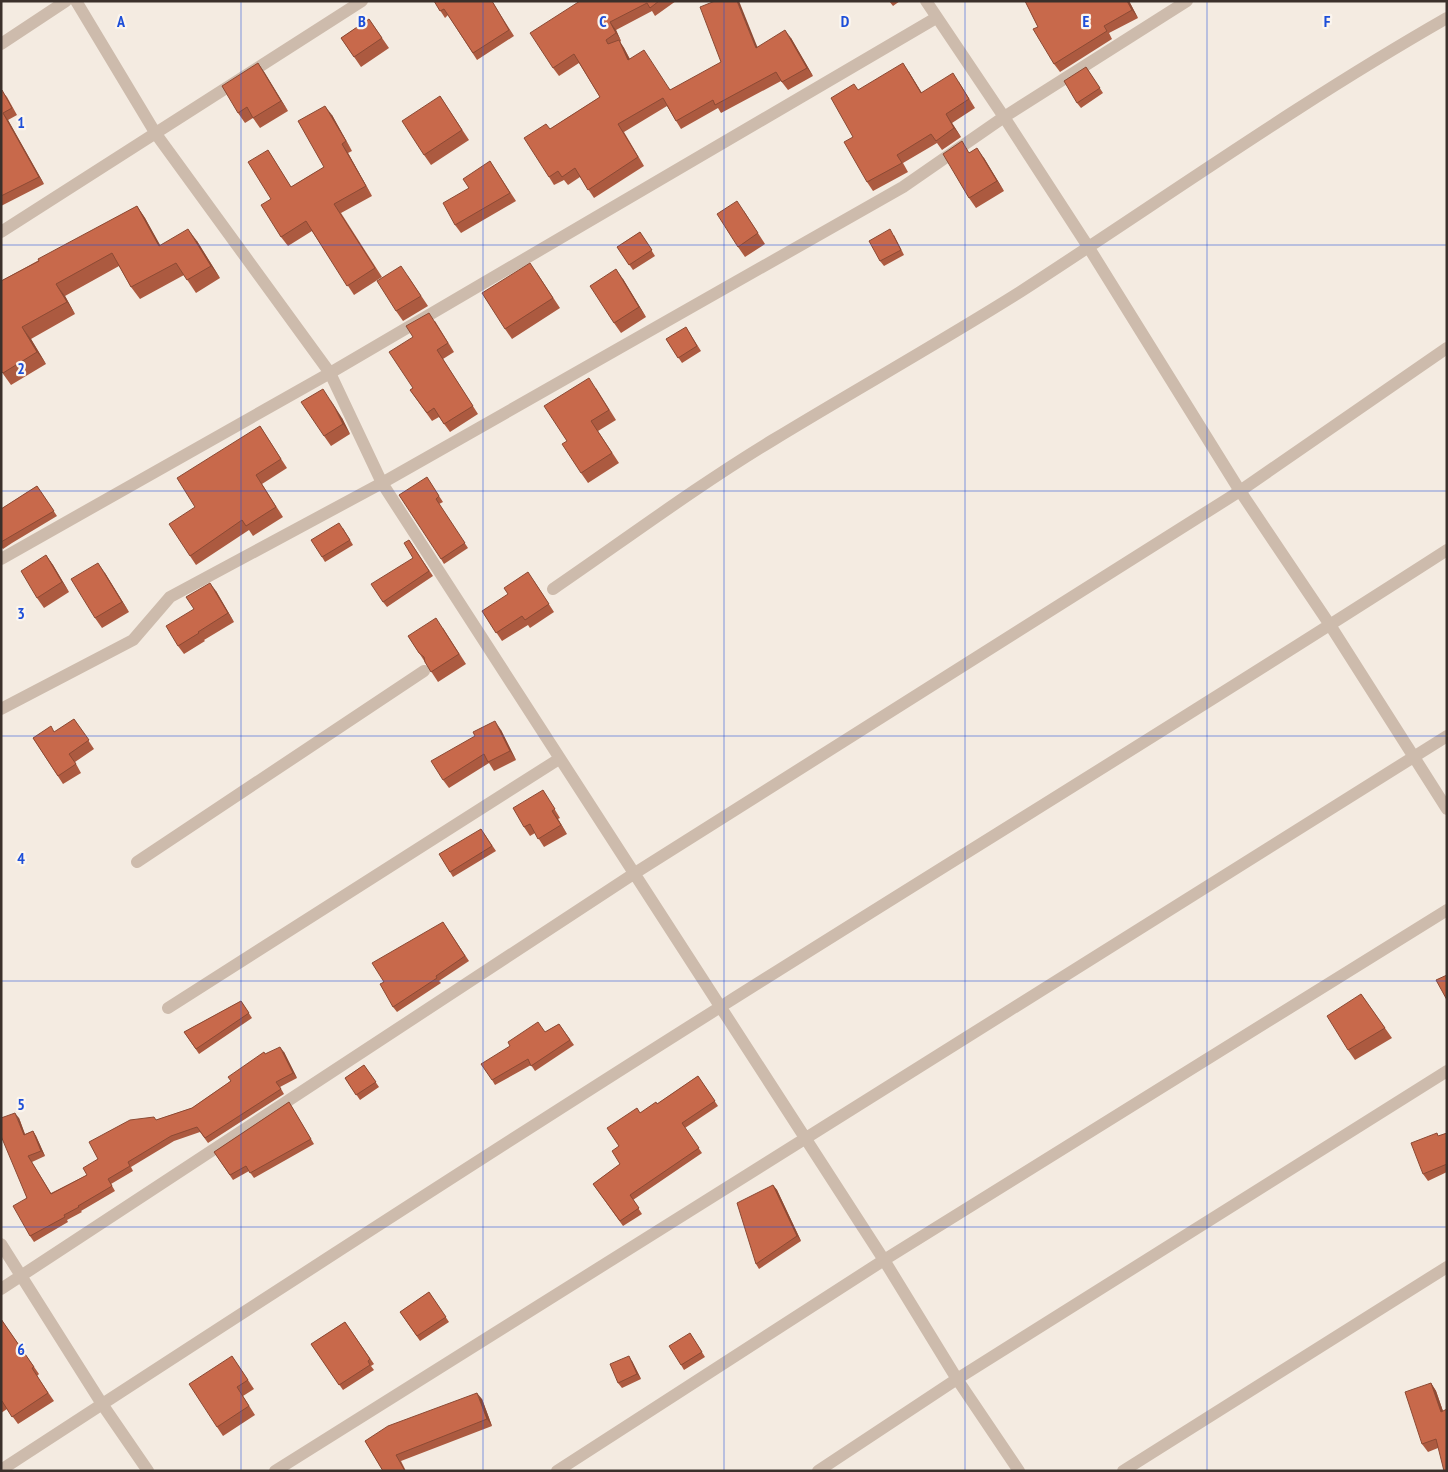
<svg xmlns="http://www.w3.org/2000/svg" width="1448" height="1472" font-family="'PT Sans Narrow',sans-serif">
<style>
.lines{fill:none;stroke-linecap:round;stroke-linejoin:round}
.minor{stroke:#cdbbac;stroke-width:12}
.wall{fill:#ac5a40}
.shaded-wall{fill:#8c4a34}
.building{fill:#c8694b;stroke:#8c4a34}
.grid{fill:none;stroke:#1d4ed8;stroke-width:1;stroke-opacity:0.55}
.grid-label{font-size:16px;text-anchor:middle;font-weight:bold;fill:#1d4ed8;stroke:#fbf5ee;stroke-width:4.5;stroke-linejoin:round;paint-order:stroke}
</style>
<rect width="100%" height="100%" fill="#f4ebe1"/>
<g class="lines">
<path class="minor" d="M76,1L156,134L330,373L382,483L884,1260L957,1379L1019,1471
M926,1L1004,117L1089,248L1240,491L1330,625L1447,809
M1,44L66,1
M1,232L362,1
M1,559L330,373L936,18
M553,589C626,539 697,486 773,440C855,390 939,343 1020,292C1162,200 1300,102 1447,18
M1,709L133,640L170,597L382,483L903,187L1004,117L1187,1
M137,862L424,671
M168,1008L559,759
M1,1244L102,1404L148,1471
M1,1289L635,873L1240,491L1447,348
M1,1470C242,1313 482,1157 725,1004C966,852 1208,704 1447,550
M275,1471L1447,736
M557,1471L884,1260L1447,910
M818,1471L957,1379L1447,1071
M1123,1471L1447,1267"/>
</g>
<path class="wall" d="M434,1H492L514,36L477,60L448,15L445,18Z
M580,1H676L655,16L652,11L616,30L621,41L620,42L624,48L630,59L671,90L757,47L791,38L813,76L788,90L781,81L721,113L718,108L681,129L667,106L624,132L644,166L594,198L580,177L568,185L564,180L554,185L549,177L550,129L600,97L579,63L559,76L553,68Z
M889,1H900L893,6Z
M1025,1H1129L1138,18L1109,33L1112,39L1060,72L1054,64L1038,27Z
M369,19L389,48L361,67L341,38Z
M258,63L288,111L260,128L253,118L245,123L238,113Z
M1086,67L1103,93L1081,108L1077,103Z
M909,72L922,93L959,82L975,108L952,123L961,137L942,150L937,143L903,163L908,172L873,191L867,182L858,90Z
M1,90L7,97L17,115L8,120L44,184L1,206Z
M440,96L469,140L431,165L424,155Z
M332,115L352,151L348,153L372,196L341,213L382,277L354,295L312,231L288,246L281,237L271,199L268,150L291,187L324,167Z
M969,152L984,158L1004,191L976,208L969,198Z
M490,161L516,201L461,233L455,225L469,188Z
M137,206L145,218L160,246L197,241L220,278L196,293L184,275L140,299L131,287L119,266L65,296L75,314L31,339L46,364L11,385L1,371V281Z
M744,211L765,244L745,257L738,247Z
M640,232L655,256L633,270L617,247Z
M894,235L904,255L884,266L880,261Z
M537,273L560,308L512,339L505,329Z
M408,276L428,306L403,321L396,311Z
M623,279L646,317L621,333L614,323Z
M435,321L454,352L443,359L478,414L450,432L439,417L432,421L410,390L413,388V337Z
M689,332L701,351L682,363L666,339Z
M596,388L616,420L598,431L619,463L588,483L581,473Z
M342,418L350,434L331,446L324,436Z
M260,426L287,468L262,484L283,517L253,536L249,530L196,565L190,556L195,507Z
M430,482L443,502L439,504L468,548L444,564L441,559Z
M37,486L57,516L12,543L3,549L2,548H1V509Z
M343,528L353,545L325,562L322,557Z
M409,540L433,576L387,607L383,602L413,558Z
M46,555L53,565L69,592L44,608L37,598Z
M105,573L129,612L102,628L95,618Z
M534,581L554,612L530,628L528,625L502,641L482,611Z
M216,591L234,622L204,640L205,641L184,654L178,646L194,609Z
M443,628L466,664L438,682L408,636Z
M74,719L94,749L75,762L81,773L63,784L33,738L55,732Z
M501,730L516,760L494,771L489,763L449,788L443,780Z
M543,790L560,818L558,819L567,834L544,847L535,833L530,836L524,827Z
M481,829L496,851L453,877L450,872Z
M443,922L469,961L439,981L441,983L397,1012L393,1007L384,982Z
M1361,994L1392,1038L1355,1060L1348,1050Z
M241,1001L252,1018L199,1054L184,1032Z
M559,1024L574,1045L535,1071L531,1065L495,1085L492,1080L545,1032Z
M284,1052L297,1078L280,1087L284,1094L208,1143L200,1132L174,1141L131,1167L133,1171L111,1184L115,1191L81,1211L82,1212L67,1220L68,1222L34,1242L30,1236L19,1118L25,1134L33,1131L36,1136L45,1156L32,1162L51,1193L87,1175L98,1159L156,1120L192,1108L231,1081L265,1054Z
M364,1065L379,1087L360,1100L345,1078Z
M698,1076L718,1106L685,1128L702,1153L633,1200L642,1214L623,1226L593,1184L620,1164L619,1146L640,1113L657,1104Z
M289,1102L314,1144L254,1178L249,1171L233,1180L214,1152Z
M1447,1133V1172L1428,1181L1423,1174L1439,1136Z
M773,1185L777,1190L801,1241L759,1269L756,1264Z
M429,1292L449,1322L420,1341L400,1312Z
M1,1319L39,1374L37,1376L54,1401L18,1424L7,1409L1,1413Z
M345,1322L374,1364L371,1366L374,1370L343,1390L311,1344Z
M690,1333L705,1357L684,1370L681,1365Z
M232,1356L254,1389L243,1396L255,1415L223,1436L217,1427Z
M632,1361L641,1379L622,1388L618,1383Z
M1431,1383L1436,1391L1443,1411L1438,1448L1428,1452L1422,1444Z
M482,1399L492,1426L401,1461L406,1471H383L365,1441Z"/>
<path class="shaded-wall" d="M737,1H739L761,56L756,48Z
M1127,1H1129L1138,18L1132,10Z
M610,22L616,30L621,41L616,33Z
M785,30L791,38L813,76L807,68Z
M619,40L624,48L634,68L628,60Z
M258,63L265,73L288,111L281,101Z
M903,63L909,72L927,102L921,93Z
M325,106L332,115L352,151Z
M3,113L8,120L44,184L39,177Z
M946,114L952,123L961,137L954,128Z
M342,144L348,153L372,196L366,186Z
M977,148L984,158L1004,191L997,181Z
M137,206L145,218L168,259L159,246Z
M188,229L197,241L220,278L211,266Z
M616,269L623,279L646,317L639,307Z
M56,284L65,296L75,314L67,302Z
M22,327L31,339L46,364L37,352Z
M330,399L342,418L350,434L343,424Z
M46,555L53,565L69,592L62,582Z
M98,563L105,573L129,612L122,602Z
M210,583L216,591L234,622L228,613Z
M495,721L501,730L516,760L510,751Z
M552,811L558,819L567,834L561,825Z
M280,1047L284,1052L297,1078L293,1073Z
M15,1113L19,1118L27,1140L24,1135Z
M33,1131L36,1136L45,1156L41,1151Z
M773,1185L777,1190L801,1241L797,1236Z
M629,1356L632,1361L641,1379L637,1374Z
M1431,1383L1436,1391L1446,1420L1441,1412Z
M477,1393L482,1399L492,1426L487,1419Z"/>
<path class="building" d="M434,1H492L509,30L473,53L444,9L440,11Z
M580,1H659L650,8L647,3L610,22L616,33L606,40L608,44L619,40L628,60L644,50L670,90L721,62L700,7L715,1H737L756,48L785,30L807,68L782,82L776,72L715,105L713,100L676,121L663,98L618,124L638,157L588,190L575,168L562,177L558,171L549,177L524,138L546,124L550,129L600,97L574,54L553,68L530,33Z
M1025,1H1127L1132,10L1104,26L1107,31L1054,64L1033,29L1038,27Z
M369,19L382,38L354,57L341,38Z
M258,63L281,101L253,118L247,107L238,113L222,86Z
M903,63L921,93L953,73L969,99L946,114L954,128L936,141L931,134L897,155L902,163L867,182L844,142L853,137L831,98L854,84L858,90Z
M1086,67L1100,88L1077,103L1064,81Z
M1,90H2L12,108L3,113L39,177L1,196Z
M440,96L462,130L424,155L402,121Z
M325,106L346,141L342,144L366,186L334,204L375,268L347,286L306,221L281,237L261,205L271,199L248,162L268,150L291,187L324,167L298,121Z
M962,141L969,153L977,148L997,181L969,198L943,154Z
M490,161L510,193L455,225L443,203L469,188L463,179Z
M737,201L758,233L738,247L717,214Z
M137,206L159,246L188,229L211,266L187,280L176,263L131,287L112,253L56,284L67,302L22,327L37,352L3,373L1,371V281L39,261L38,259Z
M890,229L901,250L880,261L869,241Z
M640,232L652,250L629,265L617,247Z
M530,263L553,298L505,329L482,293Z
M401,266L421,296L396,311L377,281Z
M616,269L639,307L614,323L590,286Z
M429,313L448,343L437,350L473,406L444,424L434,408L427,413L410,390L413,388L389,352L413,337L406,326Z
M686,327L697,346L678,358L666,339Z
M589,378L609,410L591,421L612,453L581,473L562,444L567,441L544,406Z
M323,389L335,408L343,424L324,436L301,402Z
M260,426L281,459L256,475L276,507L246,526L242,520L190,556L169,524L195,507L177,478Z
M427,477L439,496L436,499L465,543L441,559L399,495Z
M37,486L54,511L1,542V509Z
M339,523L350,540L322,557L311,540Z
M409,540L429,571L383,602L371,584L413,558L404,543Z
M46,555L62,582L37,598L21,571Z
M98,563L122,602L95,618L71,579Z
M528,572L549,604L525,620L522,616L496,633L482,611L508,594L504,588Z
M210,583L228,613L198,632L199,633L178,646L166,626L194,609L186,597Z
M436,618L459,654L431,672L425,662L424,657L419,653L408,636Z
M74,719L89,740L69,754L76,764L58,776L33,738L51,726L54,732Z
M495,721L510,751L488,762L484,754L443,780L431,761L475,736L473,732Z
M543,790L555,809L552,811L561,825L538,839L530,824L524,827L513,808Z
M481,829L492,846L450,872L439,854Z
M443,922L465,956L436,976L437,978L393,1007L380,984L384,982L372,963Z
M1447,975V1000L1436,980Z
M1361,994L1385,1028L1348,1050L1327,1016Z
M241,1001L249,1013L196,1049L184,1032Z
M538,1022L545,1032L559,1024L570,1040L531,1066L528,1059L492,1080L481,1064L510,1046L508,1042Z
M280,1047L293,1073L276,1082L281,1089L205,1138L197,1127L171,1136L128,1162L130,1166L108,1179L112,1186L78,1206L79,1207L64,1215L65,1217L30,1236L13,1206L27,1198L1,1136V1118L15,1113L24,1135L33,1131L41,1151L28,1156L51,1194L87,1175L83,1168L98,1159L89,1142L130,1120L154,1117L156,1120L192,1108L231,1081L228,1077L264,1052L265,1054Z
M364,1065L376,1082L356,1095L345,1078Z
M698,1076L715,1101L682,1123L699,1148L630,1195L639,1208L620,1221L593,1184L620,1164L612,1151L619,1146L607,1128L637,1108L640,1113L656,1102L657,1104Z
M289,1102L311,1139L250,1173L246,1166L230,1175L214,1152Z
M1437,1133L1438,1136L1447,1133V1164L1423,1174L1411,1143Z
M773,1185L797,1236L756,1264L737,1203Z
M429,1292L446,1317L417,1336L400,1312Z
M1,1319L34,1367L32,1368L48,1393L12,1417L2,1401H1Z
M345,1322L370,1359L368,1361L370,1365L339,1385L311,1344Z
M690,1333L702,1352L681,1365L669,1346Z
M232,1356L248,1380L237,1387L249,1406L217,1427L189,1384Z
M629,1356L637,1374L618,1383L610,1364Z
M1431,1383L1441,1412L1447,1409L1446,1471H1444L1436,1439L1422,1444L1405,1392Z
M477,1393L487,1419L396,1455L405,1471H383L365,1441L388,1426Z"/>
<path class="grid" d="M241,1V1471M483,1V1471M724,1V1471M965,1V1471M1207,1V1471M1,245H1447M1,491H1447M1,736H1447M1,981H1447M1,1227H1447"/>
<g class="grid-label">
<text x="121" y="27">A</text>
<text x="362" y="27">B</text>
<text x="603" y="27">C</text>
<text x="845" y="27">D</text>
<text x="1086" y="27">E</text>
<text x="1327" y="27">F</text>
<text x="21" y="128">1</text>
<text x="21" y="374">2</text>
<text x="21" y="619">3</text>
<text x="21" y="864">4</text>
<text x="21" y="1110">5</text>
<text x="21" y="1355">6</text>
</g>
<rect width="1448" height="1472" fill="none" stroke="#3b302b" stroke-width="5"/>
</svg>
